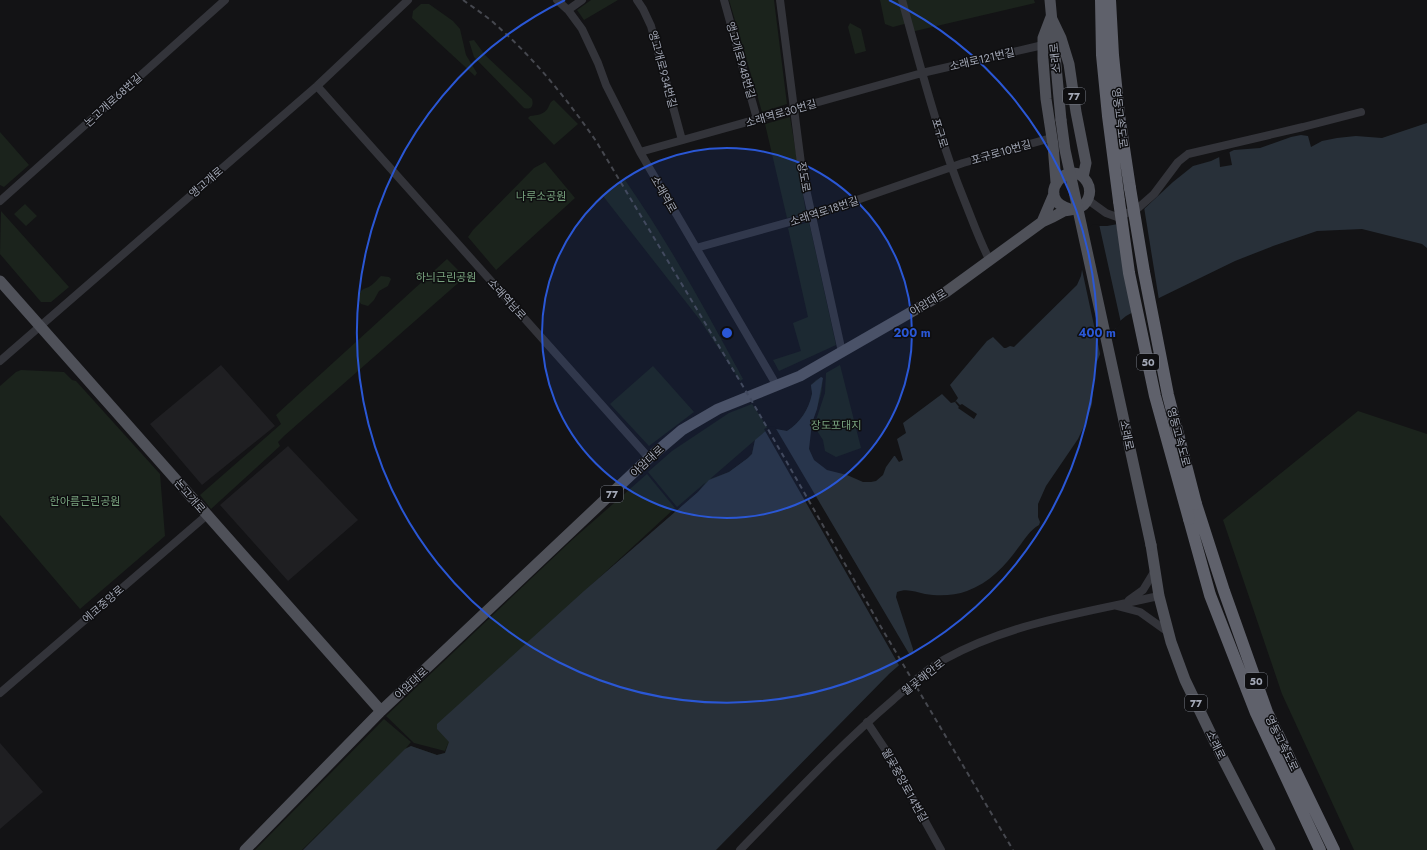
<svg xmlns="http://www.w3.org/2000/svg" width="1427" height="850" font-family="Jost,'Noto Sans KR',sans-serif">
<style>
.built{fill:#1f1f22}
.green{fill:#1b231c;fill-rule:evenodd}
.water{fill:#283039}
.pier{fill:#131315}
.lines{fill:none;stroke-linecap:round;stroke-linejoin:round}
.minor{stroke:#33343a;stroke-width:8}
.major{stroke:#4f5159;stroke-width:11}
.highway{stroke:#5f616b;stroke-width:12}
.rail{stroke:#46484f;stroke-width:2;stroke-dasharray:5 4;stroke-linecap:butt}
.major-bridge{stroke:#4f5159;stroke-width:11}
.highway-bridge{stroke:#5f616b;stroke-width:12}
.ring{fill:none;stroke:#2a57d5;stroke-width:2}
.labels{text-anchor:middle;stroke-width:3;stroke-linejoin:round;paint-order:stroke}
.shield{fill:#0e0e10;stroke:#767a84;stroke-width:1}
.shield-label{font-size:10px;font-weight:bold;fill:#a3a8b6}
.street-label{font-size:11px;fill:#a3a8b6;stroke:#0e0e10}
.park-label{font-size:11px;fill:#78a37e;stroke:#0e0e10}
.centre{fill:#2a57d5;stroke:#0e0e10;stroke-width:2}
.ring-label{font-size:12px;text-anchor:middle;font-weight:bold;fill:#2a57d5;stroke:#0e0e10;stroke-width:3;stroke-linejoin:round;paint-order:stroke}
</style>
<rect width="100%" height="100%" fill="#131315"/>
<path class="built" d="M221,365L275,426L202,485L150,424Z
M288,446L358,520L288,581L220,505Z
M0,743L43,792L0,829Z"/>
<path class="green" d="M591,0H618L584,20L577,10Z
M729,0H774L787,104L762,112Z
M880,0H1034L1035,3L911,32L908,23L893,27L885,24Z
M421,4H429L453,21L460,29L466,55L477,73L475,76L412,18L413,11Z
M850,23L861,29L866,51L855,54L848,27Z
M474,40L485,55L532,99C534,106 531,110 524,108L474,57L469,41Z
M554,100L578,124L554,145L528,118L530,116C537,115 544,115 548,108C550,104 550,102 554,100Z
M790,117L806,213L787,218L765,124Z
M0,132L29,165L4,187L0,185Z
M545,162L575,198L496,270L468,237L473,230L534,168Z
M625,180C669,243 706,311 743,379L740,381L700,320L603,196Z
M25,204L37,216L26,226L14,214Z
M1,211L69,287L51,302H41L0,254Z
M809,222L836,345L779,371L773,360L801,351L793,323L808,317L788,228Z
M447,259L465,277L284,436L278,442L280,446L211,509L200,495L281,424L276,415L289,403Z
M381,276L389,277L391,279L388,286L379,291L374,300L368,306L361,304L358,299C361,285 366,291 374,283C377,281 378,278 381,276Z
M840,365L861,448L836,457L825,451L823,440L814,426L825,393L826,373Z
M653,366L694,412L649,446L610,404Z
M21,370L64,372L72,380L76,381L160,474L165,536L80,609L0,515V386L16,372Z
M822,377C826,402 797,438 814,460L457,780L303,850L344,808L302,850H255L384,719L411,742L406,748L411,746L437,755L445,753L448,743L445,751L414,743L386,716L572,540L647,474L675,508L587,589L698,492L706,482L677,507L648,472L672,451L729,413L752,404L768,428L787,431C800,423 809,409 812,394C812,390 811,388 811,385L816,380ZM755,440L752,454L748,458L729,472L710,479Z
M1358,411L1427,434V850H1354L1282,694L1223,520Z"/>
<path class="water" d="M1427,123V248L1422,244L1362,229L1317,231L1273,246L1235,261L1161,297L1126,316L1120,321L1101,352L1096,364L1094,374L1092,404L1086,422L1078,439L1046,486L1038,504V517L1040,522L1039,525C1030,530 1025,539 1018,548C1005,566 989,583 967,591C954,596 938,596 925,594C915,592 907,588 897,592L896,597L913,649V653L889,674L716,850H303L405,749L411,746L437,755L445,753L449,742L437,729V724L584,591L698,492L709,480L729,472L748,458L752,454L755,440L768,429L770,428L787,431C800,423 809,409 812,394C812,390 811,388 811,385L821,377L823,378L817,409L812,423L809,449L814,460L827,470L847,475L863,482H871L876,481L883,475L886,467L894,456H895L899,462L903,460L897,439L906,433L903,423L942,394L951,403L955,402L958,398L950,385L987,341L993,337L1004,348H1006L1010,346L1014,347L1077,285L1081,276L1088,233L1098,226H1107L1118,224L1144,209L1173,182L1193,166L1211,161L1234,150L1260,148L1291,137L1301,135L1308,136L1311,147L1322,141L1337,138L1356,136L1382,138Z"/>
<path class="pier" d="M1229,150L1232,165L1220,167L1219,155Z
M1144,207L1159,300L1132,315L1116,222Z
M1099,224L1121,323L1115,329L1101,358L1081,265L1087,232L1089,228L1092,225Z
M956,401L960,405L962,404L977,414L974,419L958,408L959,407L955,402Z
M770,426L775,427L911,657L900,667L764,429Z"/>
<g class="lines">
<path class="minor" d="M557,0L568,10L582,29L598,63L606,85L640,152L777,386
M637,0L643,9L651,26L682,140
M724,0L757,119
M780,0L802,171L842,352
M902,0C921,68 938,136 965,202C973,222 980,242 990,261
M568,10L582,0
M317,86L649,458
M640,152L922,73L1043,45
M1088,200L1106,213L1117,217L1137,209L1154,194L1178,162L1188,154L1303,127L1361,112
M0,201L225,0
M696,248L811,216L963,163L1051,138
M0,361L317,86L408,0
M1129,600L1143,590L1154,572
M1117,606L1140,612L1168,632
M0,693L207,515
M867,722L885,749L941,850
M740,850C790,799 839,746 893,700C909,686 926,669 945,659C1010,623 1087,612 1159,596"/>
<path class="major" d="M1050,0L1061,120
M1051,17L1043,38V59L1046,99L1053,145L1056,182
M1051,17L1061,38L1069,64L1076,112L1086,163L1083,177
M1054,194L1042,222C1049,219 1057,215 1064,211C1068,210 1072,210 1076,209C1088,206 1093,192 1087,182C1070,154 1032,199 1070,209
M0,281L381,711
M1151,545L1159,596L1171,642L1185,680L1221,755L1270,850
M245,850L381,711L649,458L682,430L718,409L800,376L946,292L1042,222"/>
<path class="highway" d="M1101,0L1102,55L1108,116L1119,201
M1110,0L1113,55L1119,115L1130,188
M1196,504L1224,591L1267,712L1334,850
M1189,519L1210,595L1256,713L1320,850"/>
<path class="rail" d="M463,0C474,8 485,15 495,24C534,58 567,99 596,141L753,403L881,627L1013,850"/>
<path class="major-bridge" d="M1061,120L1065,150L1075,196L1151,545"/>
<path class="highway-bridge" d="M1130,188L1144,272L1168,395L1196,504
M1119,201L1129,273L1155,396L1189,519"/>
</g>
<circle cx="727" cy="333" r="185" fill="#2a57d5" fill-opacity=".12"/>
<g class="ring">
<circle cx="727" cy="333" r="185"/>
<path d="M889 0A370 370 0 1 1 565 0"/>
</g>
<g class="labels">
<g class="shield">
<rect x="1063" y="88" width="22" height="16" rx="3"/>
<rect x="1137" y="354" width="22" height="16" rx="3"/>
<rect x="601" y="486" width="22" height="16" rx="3"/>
<rect x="1245" y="673" width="22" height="16" rx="3"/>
<rect x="1185" y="695" width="22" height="16" rx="3"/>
</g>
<g class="shield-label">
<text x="1074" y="100">77</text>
<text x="1148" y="366">50</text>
<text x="612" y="498">77</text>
<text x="1256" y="685">50</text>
<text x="1196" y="707">77</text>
</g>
<g class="street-label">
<text transform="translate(1055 58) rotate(-96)" y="4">소래로</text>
<text transform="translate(982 59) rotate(-13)" y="4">소래로121번길</text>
<text transform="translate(741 60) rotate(74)" y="4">앵고개로948번길</text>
<text transform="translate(663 69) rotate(75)" y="4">앵고개로934번길</text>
<text transform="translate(113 100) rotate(-42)" y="4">논고개로68번길</text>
<text transform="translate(781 113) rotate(-16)" y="4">소래역로30번길</text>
<text transform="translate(1120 118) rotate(83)" y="4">영동고속도로</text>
<text transform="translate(940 133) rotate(73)" y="4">포구로</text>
<text transform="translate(1001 152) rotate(-16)" y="4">포구로10번길</text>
<text transform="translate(804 177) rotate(80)" y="4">장도로</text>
<text transform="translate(206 182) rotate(-41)" y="4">앵고개로</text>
<text transform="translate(664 194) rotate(60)" y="4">소래역로</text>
<text transform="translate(824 211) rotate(-18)" y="4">소래역로18번길</text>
<text transform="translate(507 299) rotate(48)" y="4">소래역남로</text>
<text transform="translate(928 302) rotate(-31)" y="4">아암대로</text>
<text transform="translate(1127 435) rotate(78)" y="4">소래로</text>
<text transform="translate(1179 437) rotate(75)" y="4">영동고속도로</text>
<text transform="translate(647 461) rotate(-43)" y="4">아암대로</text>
<text transform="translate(190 496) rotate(49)" y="4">논고개로</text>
<text transform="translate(103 604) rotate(-41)" y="4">에코중앙로</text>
<text transform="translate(923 677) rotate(-38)" y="4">월곶해안로</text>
<text transform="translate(411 683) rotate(-43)" y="4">아암대로</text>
<text transform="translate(1282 743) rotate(64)" y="4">영동고속도로</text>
<text transform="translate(1216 745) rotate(64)" y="4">소래로</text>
<text transform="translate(905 785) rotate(61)" y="4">월곶중앙로14번길</text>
</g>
<g class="park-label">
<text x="541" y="200">나루소공원</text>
<text x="446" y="281">하늬근린공원</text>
<text x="836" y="429">장도포대지</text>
<text x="85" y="505">한아름근린공원</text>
</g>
</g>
<circle cx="727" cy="333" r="6" class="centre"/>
<g class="ring-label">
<text x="912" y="337">200 m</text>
<text x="1097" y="337">400 m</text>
</g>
</svg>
